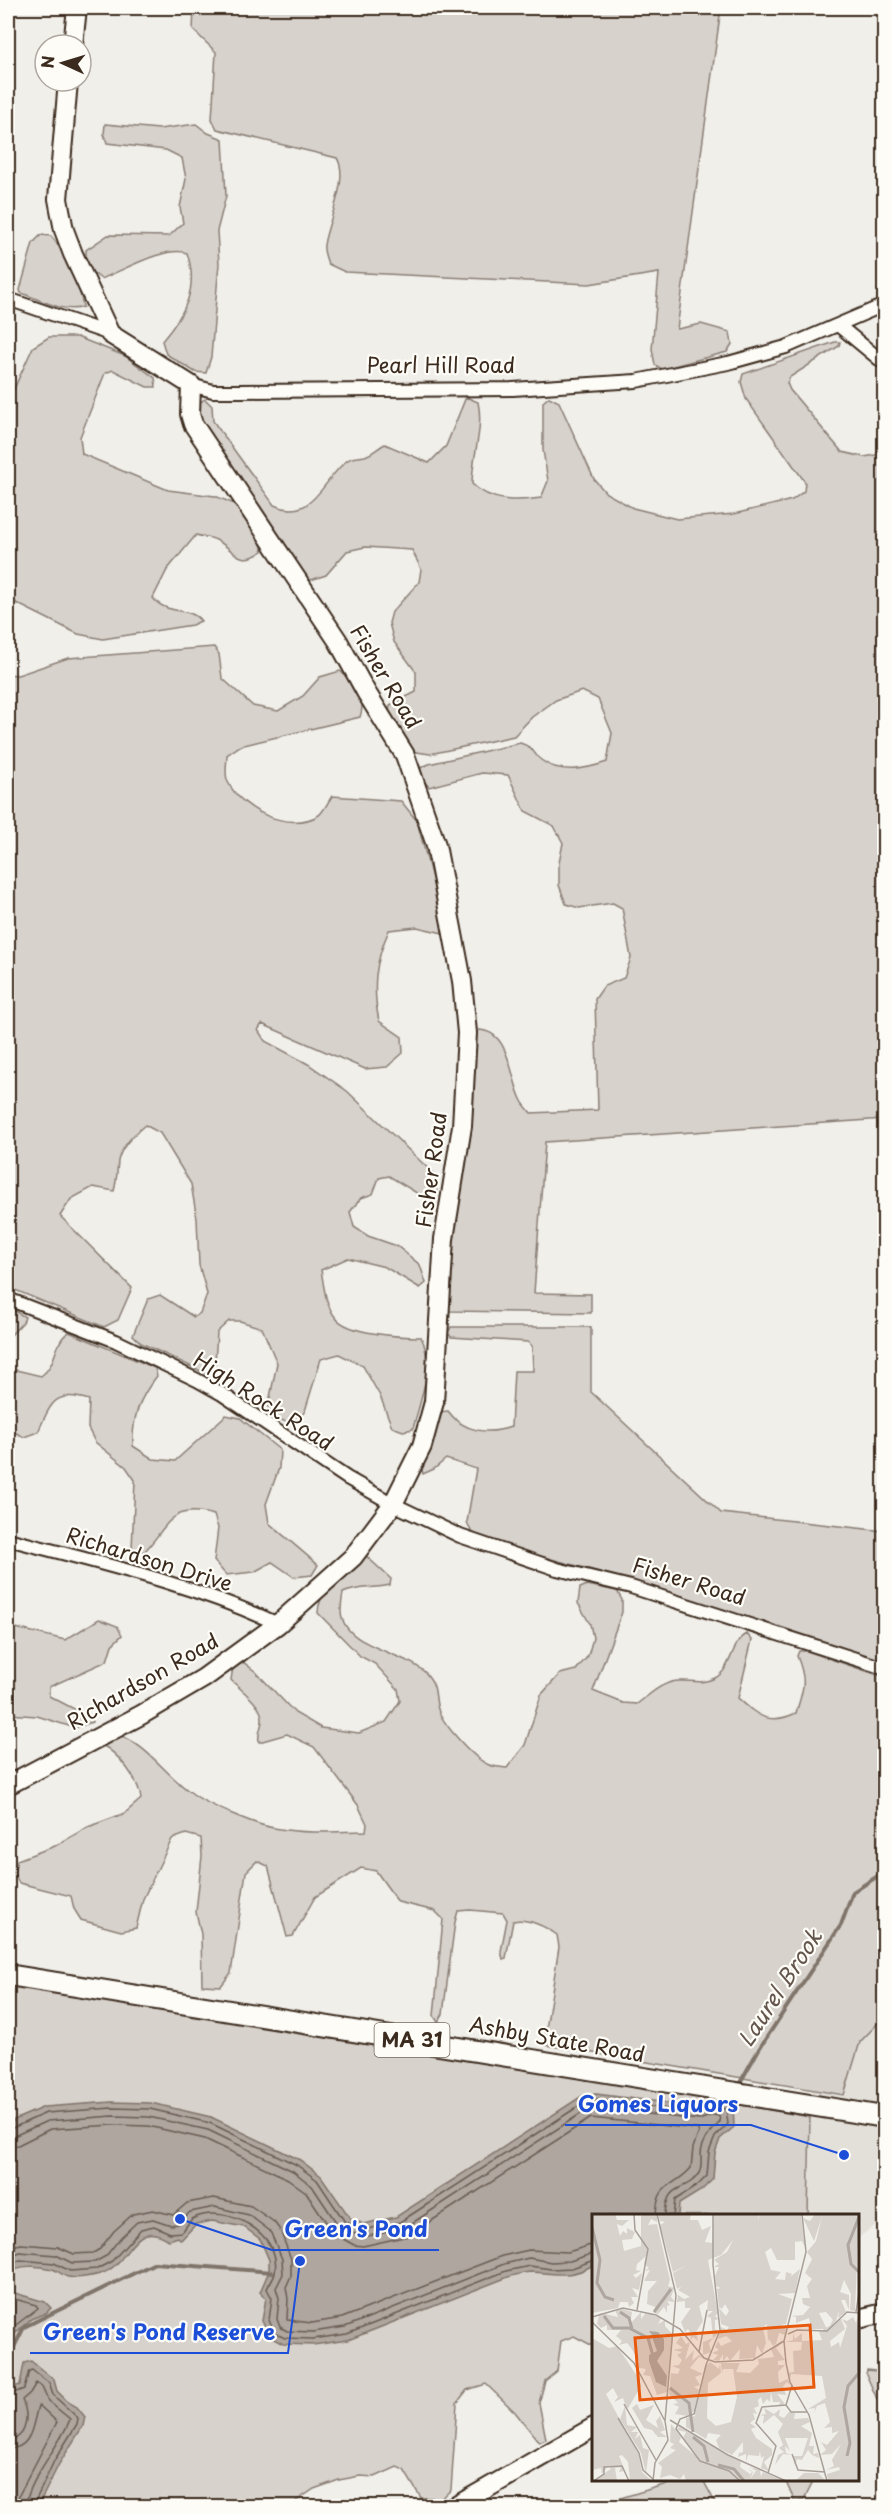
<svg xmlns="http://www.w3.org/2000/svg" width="892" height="2514" font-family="'Playpen Sans',sans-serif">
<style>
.built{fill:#e3e0da}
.green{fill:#d7d2cc;stroke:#897e75;stroke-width:1.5}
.water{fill:#aea69f;stroke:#80746b;stroke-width:1.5}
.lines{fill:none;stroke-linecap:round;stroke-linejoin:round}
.shore{stroke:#695c52;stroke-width:1.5}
.stream{stroke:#80746b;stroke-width:4}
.street-casing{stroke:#3b2a1e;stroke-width:16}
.secondary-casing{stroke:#3b2a1e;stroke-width:22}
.primary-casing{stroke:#3b2a1e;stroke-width:24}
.street{stroke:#fdfcf7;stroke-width:12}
.secondary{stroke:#fdfcf7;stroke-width:18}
.primary{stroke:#fdfcf7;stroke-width:20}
.labels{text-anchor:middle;stroke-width:4.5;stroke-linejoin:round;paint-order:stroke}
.shield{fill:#fdfcf7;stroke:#75695f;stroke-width:1.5}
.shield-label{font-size:20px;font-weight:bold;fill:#3b2a1e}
.street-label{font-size:21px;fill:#3b2a1e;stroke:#fdfcf7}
.water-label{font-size:22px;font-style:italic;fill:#63554b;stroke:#fdfcf7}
.inset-river{fill:none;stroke:#aea69f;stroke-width:3}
.inset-road{fill:none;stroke:#a8a098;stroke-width:1.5}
.view{fill:#e8590c;fill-opacity:0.15;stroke:#e8590c;stroke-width:3}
.inset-edge{fill:none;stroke:#3b2a1e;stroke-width:3}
.leader{fill:none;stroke:#1d4ed8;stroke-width:2}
.callout-dot{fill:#1d4ed8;stroke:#fdfcf7;stroke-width:2}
.callout-label{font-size:22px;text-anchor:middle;font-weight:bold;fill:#1d4ed8;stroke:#fdfcf7;stroke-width:4.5;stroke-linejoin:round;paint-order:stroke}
</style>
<rect width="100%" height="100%" fill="#f1efea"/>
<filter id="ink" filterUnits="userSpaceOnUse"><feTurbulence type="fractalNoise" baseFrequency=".0167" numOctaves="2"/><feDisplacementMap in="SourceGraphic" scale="12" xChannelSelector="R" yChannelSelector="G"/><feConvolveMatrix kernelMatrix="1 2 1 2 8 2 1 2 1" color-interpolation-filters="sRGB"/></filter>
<g filter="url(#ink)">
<path class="built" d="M884,2016V2214L876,2225L858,2238V2216H808L812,2090L844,2095L863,2031Z"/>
<path class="green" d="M194,8H721L677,329L701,324L730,332L732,344L727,352L662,369L655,365L652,349L659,273L589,284L345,272L328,264C326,258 323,251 324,245C327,222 350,179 337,158L217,129L212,119L216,52L193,30Z
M105,124L159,129L196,124L208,133L223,139L226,196L217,231L219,264L211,357L206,373L195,372L166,354L162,341C185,314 199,288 187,253C166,245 122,271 101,279L86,267V250L108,235L169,236L183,223L180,207L186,179L182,158L166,150L107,143L104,134Z
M41,235L51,236C67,255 79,282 83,307C65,314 39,299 21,293L20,290L33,243Z
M49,337H77L125,356L155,378L156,387H147L113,370L105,373L80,437L82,454L168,490L215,496L237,505L259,538L263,551C238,568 235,549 216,540C210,537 202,537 196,535L167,570L153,598C167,616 190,606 201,621L192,625L103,639L78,634L8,599V402L33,347Z
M835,342H840L839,346L790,377L787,383L790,390L842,452L864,457L876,455L884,443V1119L545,1142L534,1293L591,1294V1313L450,1311L446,1307L472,1042L478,1030C511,1030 510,1080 522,1101C524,1105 528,1109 531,1113L598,1110L595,999L604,986L624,978L631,958L622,908L613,903L579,908L566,904L559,885V863L563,843L554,826L525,811L508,775L482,773L429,787L423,780L420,768L429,764L520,743C536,748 531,752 541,760C561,775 586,769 607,762L612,733L598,699L582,691L556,700L532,717L514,736L430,754L410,751L389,713L390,705L416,692V672L394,642L389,623L392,612L419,582L421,569L412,550L365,547L347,551L326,575L311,580L303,576L197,416L198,404L205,399L212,406L213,421L274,505C312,521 320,485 344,463C351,456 356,458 365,456C372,454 379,447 385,444L429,463L446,446L466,397L478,402C484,429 472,456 472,484C491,502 516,502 541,498L548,481L543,450V402L549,397L559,402L594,479L606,493L633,508L677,519L734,514L792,500L804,491L805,482L746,399L741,382L743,374Z
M214,647L219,654L222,678L253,706L278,711L303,696L320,677L340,671C353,682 367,699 360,717L240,746L227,755C227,763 224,775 228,782C242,811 290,833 319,815C324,811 328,802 332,796L401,801L417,821L443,920V933L417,927L389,930C375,962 372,986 379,1021L402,1037L403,1053L387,1067L365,1069L262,1024L258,1030L265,1041L308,1064L347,1091L435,1175L437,1195L428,1200L389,1176L379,1178L373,1194L361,1198L350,1212L354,1227L368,1236L397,1246L420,1265L426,1283L420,1288L385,1267L348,1258L321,1270C324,1286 325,1305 336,1318C348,1334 401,1337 421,1337C435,1364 420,1401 413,1429L403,1431L392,1427L380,1396L363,1366L339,1354L321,1359L305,1411L294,1425L276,1418L268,1407L277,1363L262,1328L240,1321H229L217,1332L215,1364L209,1375L141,1343L133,1335L148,1299L160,1295L194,1317L200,1313L207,1294L199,1265L197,1219L191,1184L160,1133L145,1125C134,1134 121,1147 118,1161C117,1171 117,1180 114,1191L93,1187L71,1199L60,1216L132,1288L118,1320L104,1327L8,1287V674L18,675L68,658Z
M8,1307L25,1317L23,1322L8,1338Z
M451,1327H591V1392L721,1513L884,1531V1662L647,1585L485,1541L471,1531L467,1522L476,1469L446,1459L434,1469L423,1474L420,1462L440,1412L448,1411C463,1432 488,1435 511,1427L514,1371H533L532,1346L528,1342L451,1337L448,1333Z
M69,1332L155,1368L157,1376C139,1398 132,1418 133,1446L153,1459L175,1461L226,1415L240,1418L280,1450L279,1468L266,1504L269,1523L318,1565L312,1575L294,1577L272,1562L254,1572L226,1575L214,1561L218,1528L214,1515C169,1503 169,1526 144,1552L132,1549L135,1480L126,1467L95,1442L88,1428L89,1400C55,1389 51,1403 38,1432L24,1437L8,1429V1365L12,1369L41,1376C58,1364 53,1342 69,1332Z
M364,1554L391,1579L390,1585C373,1589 360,1586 343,1593C342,1599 341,1605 341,1611C343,1650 411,1651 429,1677C438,1688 434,1700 439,1712C445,1726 474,1759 489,1765C494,1767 501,1767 507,1768L525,1745L541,1695L560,1674L576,1670L588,1656L593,1638L590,1624L578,1603L580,1588L587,1585L617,1591L622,1600V1612L593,1691L623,1703L637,1704C649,1695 662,1682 678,1681C692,1680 701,1685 715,1678C733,1668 730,1643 747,1634L752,1640L738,1698C758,1716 768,1726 796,1713C804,1687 807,1681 797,1656L799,1651H807L884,1677V2017L860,2042L844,2095L546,2045L545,2036L559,1947L557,1935C544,1926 528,1918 513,1921L506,1958L503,1959L501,1951L507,1920L503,1913L470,1910L458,1911L455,1922L443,2014L438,2022L434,2016L443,1919L435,1911L398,1902L376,1871L361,1868L315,1897L293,1936L287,1937L268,1866L257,1861L246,1872L231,1973L221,1986L202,1985L201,1934L196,1912L202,1856L201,1838L186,1834L172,1839L143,1899L136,1928L121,1931L81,1920L74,1909L71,1896L19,1883L14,1873L17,1860L55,1846L88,1827L125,1813L141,1799C139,1780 119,1754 102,1745L118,1734C151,1748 165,1775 193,1794C208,1805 256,1825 274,1828C303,1834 336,1832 366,1831L367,1824L358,1805L314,1747L287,1734L259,1742C257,1731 263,1726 262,1718C262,1705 240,1689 231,1680L233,1667L243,1662L256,1672L295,1713L321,1728L359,1733L386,1722L400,1701L398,1689L375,1664L360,1656L318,1613C318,1588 348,1570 364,1554Z
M99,1619L117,1626L122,1635L112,1645L107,1661L49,1687V1696L90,1717L92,1722L75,1728L37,1716L8,1714V1630L16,1628L65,1640Z
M8,1979L810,2117L808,2215L594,2216L593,2346L574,2336L561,2341L557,2371L545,2381L539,2403L546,2439L539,2442L515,2412L486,2384L467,2390L457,2403L451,2490L442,2498H421L404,2470L397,2467L375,2477L360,2476L339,2480L314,2489L289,2506H8Z
M867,2370L884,2372V2415L866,2374Z
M680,2480H703L717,2506H594Z
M785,2480H814L804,2500L795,2502Z"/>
<path class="water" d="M596,2094L700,2107L710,2100L733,2104L734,2127L720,2139L715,2153L713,2179L702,2190L679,2204L678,2215L594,2216L593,2265C570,2279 556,2273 532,2272C524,2272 516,2275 508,2277L348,2340L313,2345L283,2344L270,2337L262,2321L266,2298L260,2292L269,2271V2260L260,2239L244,2227L212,2221L196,2224L181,2240L178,2237L169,2240C131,2216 131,2266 100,2274C92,2276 77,2279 68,2277C62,2276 58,2270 52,2269C37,2265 20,2265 8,2272V2126L14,2120L44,2107L112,2102L151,2103L211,2117L300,2160L321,2176L350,2218L363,2224L396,2217L582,2096Z
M8,2291L45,2302L51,2308L46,2313L31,2319L8,2340Z
M31,2361L54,2380L57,2391L68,2402L77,2407L85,2417L83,2426L59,2464L38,2506H8V2443L14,2413L8,2406V2389L20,2385L24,2363Z"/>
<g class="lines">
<path class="shore" d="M8,2130L46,2113L112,2108L150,2109L210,2123L297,2165L317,2180L345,2222L363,2230L400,2222L585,2102L597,2100L699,2113L711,2107L726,2109L728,2124L715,2137L709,2152L707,2176L698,2185L675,2200L673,2216
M8,2137L14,2136L47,2121L113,2116L149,2117L208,2130L293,2171L312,2186L340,2228L363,2237L403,2229L588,2109L596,2108L699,2120L713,2115L719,2116L720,2122C711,2132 702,2140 701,2154C701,2161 702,2168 699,2173C686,2194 666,2180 665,2216
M8,2146L18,2145L50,2129L113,2125L148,2126L205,2139L288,2179L306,2192L334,2234L354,2245L363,2246L408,2236L591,2118L697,2129L699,2132L693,2148L691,2168C673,2189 657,2181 656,2216
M8,2247L21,2244L58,2247L74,2254L93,2253L100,2249L114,2231L133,2214L153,2210L173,2215L187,2203L214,2198L251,2206L274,2222L280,2230L291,2259V2276L286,2287L288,2299L287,2320L312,2323L342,2318L502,2256L529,2250L568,2252L594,2244
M8,2257L20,2252L56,2255L72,2263L95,2262L106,2256L121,2237L137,2222L153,2219L171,2225L178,2224L190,2212L215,2207L249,2215L270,2231L282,2259L283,2274L276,2288L279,2298L277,2319L280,2327L287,2331L313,2332L345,2327L504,2264L529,2258L551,2262L570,2261L594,2253
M8,2266L20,2260L54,2263L70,2271L97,2269L112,2261L141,2229L154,2226L170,2233L182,2232C186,2228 189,2220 194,2218C226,2203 282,2233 275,2272C274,2278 269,2283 267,2289L272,2298L269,2320L274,2333L285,2338L313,2339L347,2334L506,2271L530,2266L551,2269L572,2268L594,2260
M8,2297L36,2305L38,2308L8,2331
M8,2395L24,2389L29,2371L32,2370L49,2383L53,2395L78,2418L77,2424L54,2461L33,2506
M8,2440C28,2439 29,2414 22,2400L30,2393L36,2383L42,2387L48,2401L70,2419C62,2443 27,2481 26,2506
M8,2449C33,2448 32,2425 38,2406L41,2407L57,2422L19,2495L17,2506"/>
<path class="stream" d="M737,2088L759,2049L841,1925L853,1892L884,1872
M8,2359L24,2327L155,2263L272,2272"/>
<g class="street-casing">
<path id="street" d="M8,299L110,334
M838,325L884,363
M191,385L213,391H241L513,389L636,381L728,363L786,347L884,305
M8,1299L116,1341L197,1380L222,1394L347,1478L393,1504L460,1536L557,1569L631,1587L884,1668
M8,1539C99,1563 192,1584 278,1624"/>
</g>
<g class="secondary-casing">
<path id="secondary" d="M73,45L77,8
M8,1785L141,1715L204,1678L278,1624L353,1557L393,1504L422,1446L434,1402L444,1239L462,1126L467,1033L462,981L436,845L405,755L366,692L338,641L193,424L190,414L191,385L110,334L73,254L64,230L58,199L68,81
M858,2319L884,2313
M456,2506L594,2427"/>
</g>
<g class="primary-casing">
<path id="primary" d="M8,1975L884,2117"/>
</g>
<use href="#street" class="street"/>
<use href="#secondary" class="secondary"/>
<use href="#primary" class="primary"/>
</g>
</g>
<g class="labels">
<rect class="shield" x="374.5" y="2023" width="75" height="34" rx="4.5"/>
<g class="shield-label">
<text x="412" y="2047">MA 31</text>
</g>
<g class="street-label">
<text x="441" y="373">Pearl Hill Road</text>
<text transform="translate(385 677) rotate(59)" y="7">Fisher Road</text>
<text transform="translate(432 1170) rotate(-82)" y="7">Fisher Road</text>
<text transform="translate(263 1402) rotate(33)" y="7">High Rock Road</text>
<text transform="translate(149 1560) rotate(17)" y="7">Richardson Drive</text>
<text transform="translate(689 1582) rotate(17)" y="7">Fisher Road</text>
<text transform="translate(143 1682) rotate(-30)" y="7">Richardson Road</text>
<text transform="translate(557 2040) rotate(10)" y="7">Ashby State Road</text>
</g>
<g class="water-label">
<text transform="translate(780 1988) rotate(-57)" y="8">Laurel Brook</text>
</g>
</g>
<g transform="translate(592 2214)">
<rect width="267" height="267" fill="#f1efea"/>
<path d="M0,0H23L25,6H37L30,12L25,10L28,22L31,17L35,20V14L43,18L40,25L30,26L32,37L49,32V0H65V8L59,5L56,11L65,10L78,66L76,72L82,74L79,83L83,88L75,87L78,91L75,92V99L72,93L66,100L62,99L63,93L55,90L56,77L65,67H52L58,56L52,57L57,54L52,50L54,42L45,50L44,56L49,57L41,61L44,64L50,59L47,76L40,74L46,83H39L42,89L37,93L36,88H28L26,94L0,99ZM66,0H99L98,6H106L110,16L119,12L113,28L120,29L122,0H167L166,7L168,0L209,1L213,33L210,27L203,28V46H185L179,34L173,38L179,56L189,58L183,65L193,66L194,58L200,60L198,63L208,55L203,79L186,80L200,85L194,110L189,111L194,115L193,121L187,119L184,130L181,132L177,125L176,128L175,110L171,113L174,129L170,140L165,131L163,144L147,145L148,135L138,147L135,142L131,147V140L127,147L121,146L126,141L120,139L127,136L123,133L126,127L129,132L140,127L134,122L126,125L129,113L135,116L137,113L129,110L127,94L134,102L137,97L133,90L130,95L127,93L125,75L129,74L124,72L123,62L127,53H122L127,50L122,46L135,38L141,26L129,41L116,46L126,99L123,102L127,105L123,106V115L127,118L117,129L119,138L111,141V128L121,124L119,104L115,102L121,97H115L116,86L107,92L111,107L104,118L106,127L101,123L99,126L98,118L96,115L93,118L89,108L99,94H93V87L85,88L86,81L92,85L98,83L86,76L90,72L85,75L81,59L95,51L81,58L68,11L73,8L68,7ZM223,0H267L263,97L258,96L259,80L252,66L248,78L257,81V96L253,86H249L254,98L246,104L247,96L244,107L237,113L241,106L234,98L227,99L235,115H219L217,104L204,109V103L200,102L211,101L218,93L211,90L210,84H218L215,72L220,65L213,59L220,45L215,38L224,27L230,3L222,27L211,4L218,7ZM31,95L40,98L38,110L49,98V105L54,99L69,104L66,110L73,106V112L81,121L75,178L65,181L58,162L51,161L54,155L47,154V147L39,134L35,129L27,131L30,127L24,122L29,116H15V111L9,114L5,110L7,101L0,106L9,99L26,103L23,96ZM267,100V267H236L235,260L248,256L247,253L234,256L242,252L240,246L249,230L240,240L228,241L234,236L229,228L235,231L247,217L240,219V213L232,214L238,208L233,189L225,192L222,199L223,194L216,195L234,184L230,162L199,160V164L196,159L202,158L201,137L209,136L210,128H193L201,126V119L203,125L210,119V127L230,126L227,118L249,105L253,115L238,127L239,133L247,128L248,134L255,112L250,105L255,107L261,103L264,109ZM89,122L94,130L98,128L93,146L102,136L100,147L107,141L112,144L107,143L98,154L111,160L103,163L108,171L102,173L107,176L103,196L113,153L118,148L127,155L128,149L129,159L116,169L115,204L124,212L139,208L145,183L141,155H131L130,159L129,149H148L144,158L158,159L167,150L166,145L182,143L179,135L189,127L191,128L184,134L193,146L186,147V151H193L186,158L187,169L196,165L198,171L195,168L191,172L194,181L185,180L193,190L187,192L188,188H181L179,178L178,188L175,185L171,190L169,183L166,186L167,192L162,194L165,200L161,199L163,205L158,209L164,213L159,215L164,224L180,235V241L172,248L177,257L169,254L172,242L169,244L168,237L167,242L156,241L154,248V240L146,243L147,239L151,238V228L140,241L127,234L124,226L129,221L116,219L114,225L94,213V204L103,202V196L96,202L83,200L87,193L81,190L86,189L77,180L79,159L86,160L88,155L80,152L87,151L90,146L85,141L90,138L81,136L91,134L84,129ZM0,124L17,134L25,132L47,165L49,172L35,196L31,184L22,188L26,183L21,174L14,180L47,241L50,258L60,267H38L36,248L30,241L27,242L33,257L27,258L29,253L23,254L25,267L3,265L19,255L16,252L10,260L9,254L0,256ZM45,190L48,196L62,191L54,206L66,214L64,207L68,202L73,216L68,218L75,223H66L60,216L52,214L40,194ZM33,192L35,211L45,213L39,218H46L43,225L48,221L51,234L57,236L54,259L49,239L28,205ZM172,194L182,200L188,195L187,202L192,204L197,198L203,199L202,205L216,204L218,208L209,212L220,219L217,232H222L221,240L226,239L227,244L220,241L216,236L210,246L205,245L203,252L201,242H210L216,224H193L198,237L193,232L194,239L199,241L191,240L183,251L186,241L192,238L187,234L191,231L186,218L191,210L182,201L171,210L172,202L168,201L174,200ZM79,210L89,223L87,228L105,243L91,224L94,218L85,216L87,213L149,248L148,253L158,260L156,263L160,258L156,254L161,258L158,265L164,257L158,253L168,256L169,263L171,258L192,267H94L92,260L88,265L78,261L68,264L70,253L66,249L84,236L78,234L82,230L78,228ZM212,259H226L234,267H203Z" fill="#d7d2cc"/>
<path d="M57,117L66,118L72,125V136L65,147L75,162L74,173L64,168L57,147V141L65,137L60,123L58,126L55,123L60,121Z" fill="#aea69f"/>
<path class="inset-river" d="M267,3L256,31L259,50L267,58M0,13L8,46L5,69L13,83L22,86M28,98L37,104L40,115M62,98L79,75M12,102L21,114H37L56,124L61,142M78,174L97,189L101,218M101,223L112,232L116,248M255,242L258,229L252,193L256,172L267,159V111M126,251L142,255L152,267"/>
<path class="inset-road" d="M42,0L43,16L56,35L45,96M121,0V51L128,116L114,151L102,200L88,205L84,215L108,247L137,257L148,267M210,0L214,38L192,127L194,149L198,168L217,201L235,267M264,98L267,78M0,103L31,94L64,101L88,115L112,144L123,148L161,146L192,127M0,108L42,149L73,207M196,120L205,116L235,117L255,98L267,99M107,138L115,96M32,190L64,246M194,191L199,198H215M194,191L200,171M26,204L47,239L51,256L61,265M78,206L136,241L194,267M200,240L206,256L233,258M176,259L184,232L164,209L170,193L194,191M3,266L12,260V253L30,252L37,267M61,267L63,249L76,226L73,207L84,81L65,0"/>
<path class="view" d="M218,111L222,173L48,186L43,124Z"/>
<rect width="267" height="267" class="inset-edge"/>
</g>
<path class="leader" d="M844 2155L751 2125H565M180 2219L272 2250H439M300 2261L288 2353H30"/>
<g class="callout-dot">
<circle cx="844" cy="2155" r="6"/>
<circle cx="180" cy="2219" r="6"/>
<circle cx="300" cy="2261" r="6"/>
</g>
<g class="callout-label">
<text x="658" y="2112">Gomes Liquors</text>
<text x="356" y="2237">Green's Pond</text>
<text x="159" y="2340">Green's Pond Reserve</text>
</g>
<rect width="892" height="2514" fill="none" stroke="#fdfcf7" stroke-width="30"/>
<rect x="15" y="15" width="862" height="2484" fill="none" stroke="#3b2a1e" stroke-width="2" filter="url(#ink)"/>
<g transform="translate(63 63) rotate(274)"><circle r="28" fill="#fdfcf7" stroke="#afa8a0" stroke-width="1.5"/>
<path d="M0-4.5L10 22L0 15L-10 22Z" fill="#3b2a1e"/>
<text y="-9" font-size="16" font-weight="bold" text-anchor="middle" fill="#3b2a1e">N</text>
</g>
</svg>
